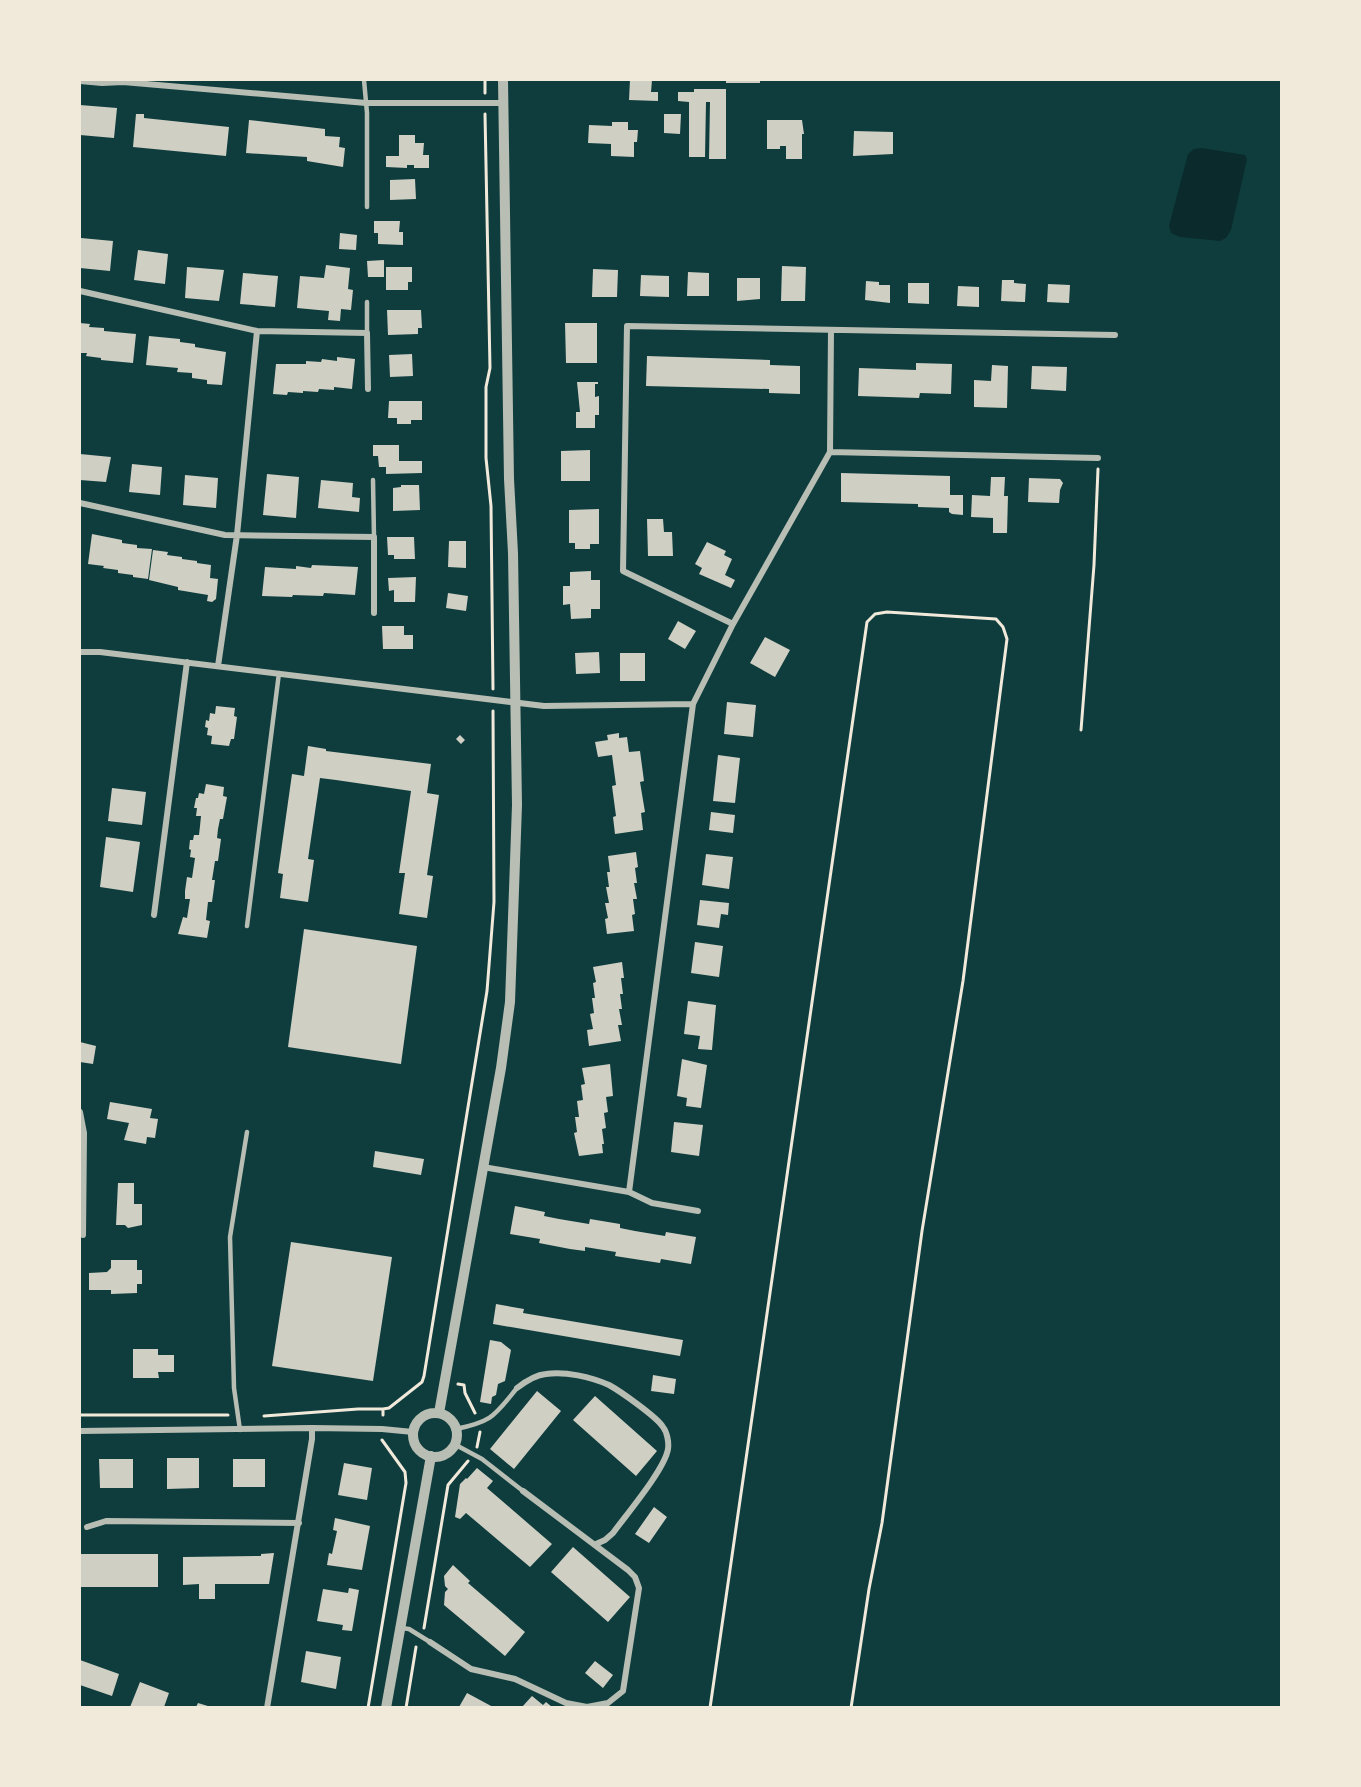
<svg xmlns="http://www.w3.org/2000/svg" width="1361" height="1787" font-family="Cabin,sans-serif">
<style>
.water{fill:#0a2a2b}
.building{fill:#cfcfc3}
.lines{fill:none;stroke-linecap:round;stroke-linejoin:round}
.path{stroke:#f1e9da;stroke-width:3}
.service{stroke:#b8beb3;stroke-width:4.5}
.minor{stroke:#b8beb3;stroke-width:6}
.tertiary{stroke:#b8beb3;stroke-width:10}
</style>
<rect width="100%" height="100%" fill="#0f3d3e"/>
<path class="water" d="M1202,148L1245,155L1247,159L1231,230L1226,238L1220,241L1180,237L1171,233L1169,226L1188,154L1194,149Z"/>
<path class="building" d="M630,80H652L651,92H658V101L629,100Z
M726,80H760V83H726Z
M694,89H726V159H709L710,102H706L705,157H689V102L678,101V92H694Z
M80,105L117,108L114,138L80,135Z
M136,114H144V118L229,127L226,156L133,147Z
M664,114H681L680,134L664,133Z
M249,120L325,129V136L340,137L339,147L345,148L343,167L307,161V157L246,153Z
M767,120H802L804,134H802V159H786V146H780V149H767Z
M612,122H628V130H638L637,142H634V157L611,156V144L588,143L589,125L612,126Z
M854,131L893,132V154L853,156Z
M399,135H415V143H424L423,155H429V168H414V165H407V168L386,167V156H399Z
M415,179L416,199L390,200V180Z
M374,221H400L399,232H403V245L378,244V233H374Z
M340,233L357,235L356,250L339,249Z
M81,238L113,241L110,271L80,268Z
M138,250L168,254L165,284L134,280Z
M384,260V277H368L367,261Z
M326,265L350,268L348,289L353,290L351,310L341,309L340,321L328,320L329,311L297,308L300,276L324,278Z
M782,266L806,267L805,301H781Z
M187,267L224,270L219,301L185,298Z
M386,267H412V282H408V290H386Z
M593,269L618,270L617,297H592Z
M688,272L709,273V296H687Z
M243,273L278,276L275,307L240,304Z
M641,275L669,276V297L640,296Z
M737,278H760V299L737,301Z
M1002,280H1014V283L1026,284L1025,302L1001,301Z
M866,281L879,282V285H890V303L865,300Z
M908,283H929V304L908,303Z
M1048,284L1070,285L1069,303L1047,302Z
M958,286L979,287V307L957,306Z
M387,310H421L422,328H418V334L388,335Z
M80,323L90,324L89,327L104,328V331L136,334L133,363L101,360V358L86,356L87,353H80Z
M565,323H597V363H566Z
M149,336L180,339V342L195,344V347L226,352L222,385L207,384V380L192,378V373L177,372L178,368L146,365Z
M412,354L413,376L390,377L389,355Z
M647,356L770,360V365L800,366V394L769,393V389L646,386Z
M337,357L355,359L352,389L334,387V390L319,389L318,392L303,391V393L288,392L287,395L273,394L276,364H306V361L321,362L322,359L337,361Z
M916,363L952,364L951,394L920,393L919,398L858,396L859,368L916,370Z
M992,365L1008,366L1007,408L974,407V380L991,381Z
M1032,366L1067,367L1066,391L1031,389Z
M577,382H598V384H595V397L599,396V415H595V428H576V412H580Z
M389,401H422V420H411V424H397V418H388Z
M373,445H399V461H422V473L386,474V467H379L378,456H373Z
M590,450V481H561V451Z
M80,454L111,457L106,482L80,480Z
M132,464L162,467L160,495L129,492Z
M841,473L950,476V495H963V515L952,514L949,512V508L918,507V504L841,502Z
M267,474L299,477L296,518L263,515Z
M185,475L218,478L216,508L183,505Z
M991,477H1005L1004,496H1008L1007,533H993V518L971,517L972,495L990,496Z
M1029,478L1060,479L1063,483L1060,490L1059,503L1028,502Z
M321,480L353,483L352,497L360,498L359,512L318,508Z
M401,485H419L420,510L393,511V488L401,487Z
M599,509V544H590V549H575V543H569V510Z
M647,519H663L664,532H672L673,556H648Z
M92,534L122,540V543L137,545V548L152,549L148,579L133,577V575L118,573V570L103,568L104,566L88,564Z
M387,537H414L415,559H394V555H388Z
M449,541H466V568L448,567Z
M707,542L726,551L724,555L732,559L725,575L735,580L731,588L699,574L702,568L695,564Z
M153,550L168,552L167,555L182,557V559L197,561V563L211,565L210,578L218,579L216,599L212,602L207,601L208,595L178,590V587L149,580Z
M312,565L358,567L355,595L324,593L323,596L293,595L292,597L262,596L265,567L296,569V566L311,568Z
M591,571V580H600V609H591V618L571,619L570,604L563,605V586H570V572Z
M416,577L415,602H394V590L389,591L388,578Z
M448,593L468,596L466,611L446,608Z
M678,621L696,631L685,649L668,639Z
M382,626H404V635H413V649H383Z
M765,637L790,650L775,677L750,663Z
M599,652L600,673L576,674L575,653Z
M620,653H645V681H620Z
M727,702L756,705L753,737L724,734Z
M216,706L235,708L234,716L237,717L234,739H231L229,746L211,744L212,736L207,735L208,728L205,727L206,720L209,721L210,713L215,714Z
M619,733V738L627,737L629,752L640,751L644,781L640,782L645,812L641,813L643,830L615,834L613,817L616,816L612,786L616,785L612,755L598,757L595,742L608,740L607,735Z
M460,735L465,740L461,744L456,739Z
M308,746L326,749V751L431,764L427,793L439,795L427,875L433,876L427,918L399,914L405,873H399L411,791L336,780L320,778L308,859L314,860L308,902L280,898L283,874L278,873L292,774L304,776Z
M718,755L740,758L735,803L713,801Z
M206,784L224,787L223,796L227,797L223,819H220L218,829L217,838L221,839L218,861H215L212,880H215L212,902H208L206,920L210,921L207,938L178,934L183,917L187,918L190,899H185V891L187,877L192,878L195,858L190,857L191,850L189,849L190,840H193L194,835H199L200,826L201,816H196L197,808H194L196,798H198L199,793L204,794Z
M112,788L146,792L142,825L108,821Z
M711,812L735,815L733,833L709,830Z
M106,837L140,842L133,892L100,887Z
M636,852L638,867L635,868L637,883H634L637,899H633L635,914L632,915L634,931L607,934L605,919L608,918L605,903H609L606,887H609L607,872H610L608,856Z
M706,854L733,857L729,889L702,885Z
M700,900L729,903L728,915L721,914L719,928L697,925Z
M304,929L417,946L401,1064L288,1047Z
M695,942L723,946L719,977L691,973Z
M622,962L624,978H621L623,994H620L622,1009H619L622,1025H618L621,1041L589,1046L587,1030L593,1029L590,1014L594,1013L592,998H595L593,983L596,982L593,967Z
M688,1001L716,1005L712,1050L698,1049L700,1036L684,1034Z
M80,1042L96,1046L93,1064L80,1062Z
M682,1059L707,1065L701,1108L686,1106L687,1098L677,1096Z
M610,1064L613,1096L606,1097L608,1112L604,1113L606,1128L602,1129L604,1144H602L603,1153L579,1156L574,1133L577,1132L575,1117H579L577,1101L583,1100L581,1085L585,1084L582,1068Z
M110,1102L152,1109L150,1118L158,1119L155,1138L147,1137L146,1144L124,1140L129,1123L107,1119Z
M674,1122L703,1125L699,1156L671,1152Z
M375,1151L424,1159L421,1175L373,1167Z
M118,1183H134V1204H142V1225L128,1228L125,1225H116Z
M515,1206L545,1212L544,1216L559,1219L589,1224L590,1219L620,1224V1228L635,1231L665,1236L666,1232L696,1237L691,1264L661,1259L660,1263L615,1256L616,1252L585,1247V1251L570,1249L539,1243L540,1239L510,1234Z
M291,1242L392,1257L373,1381L272,1366Z
M111,1260H137V1270H142V1284H137V1293L111,1294V1290H89V1273L107,1272L111,1268Z
M496,1304L524,1309L523,1313L683,1340L680,1356L493,1324Z
M490,1340L501,1342L511,1350L505,1381L498,1384L496,1395L492,1397L491,1404L480,1402Z
M133,1349H158V1355H174V1372H158L159,1378H133Z
M653,1375L676,1379L674,1394L651,1391Z
M537,1391L561,1411L514,1469L490,1449Z
M595,1396L657,1451L636,1476L573,1420Z
M167,1458H199V1488L167,1489Z
M99,1459H133V1488H100Z
M233,1459H265V1487H233Z
M344,1463L372,1468L367,1500L338,1495Z
M477,1468L493,1481L487,1488L552,1544L530,1567L466,1513L460,1519L455,1517L460,1484L466,1478L467,1479Z
M654,1507L667,1517L649,1543L635,1534Z
M335,1518L370,1526L362,1570L327,1565L329,1553L332,1554L337,1531L333,1530Z
M573,1547L630,1597L608,1622L551,1572Z
M274,1553L269,1584H215V1599H199V1584L183,1585V1557L261,1556V1554Z
M81,1554H158V1587H81Z
M453,1565L470,1581L468,1583L525,1632L505,1656L444,1605L445,1592L448,1589L445,1586L444,1576Z
M349,1588L359,1590L352,1631L342,1630L343,1625L317,1621L323,1589L348,1593Z
M306,1651L341,1657L336,1689L301,1682Z
M80,1660L119,1674L112,1696L80,1685Z
M595,1661L613,1675L603,1688L585,1673Z
M140,1682L169,1693L164,1707H130Z
M467,1693L493,1707H459Z
M532,1696L543,1705L546,1702L552,1707H522Z
M198,1703L211,1707H196Z"/>
<g class="lines">
<path class="path" d="M485,80V93
M485,114L490,368L486,387V458L491,506L493,689
M1081,730L1094,565L1098,469
M458,1384L464,1385L465,1393L475,1413
M80,1415H228
M383,1415V1409L389,1408L422,1382L424,1376L487,991L494,902L493,711
M264,1416L358,1409H383
M477,1447L480,1432
M424,1628L448,1485L468,1461
M368,1708L406,1483L405,1472L382,1440
M406,1708L416,1647
M710,1708L867,622L875,614L887,612L996,619L1003,627L1007,639L963,981L922,1231L882,1523L869,1589L851,1708"/>
<path class="service" d="M364,80L367,113V207
M367,302V333
M373,480L374,537
M247,926L279,673
M456,1429C493,1421 494,1416 517,1388
M240,1430L234,1388L230,1237L247,1132
M454,1444L482,1459L523,1491
M401,1628L409,1629L430,1642"/>
<path class="minor" d="M80,81L102,83L123,82L366,103H503
M80,291L257,331L367,333L368,389
M830,452L1098,458
M80,503L225,535L374,537V613
M733,624L623,571L627,326L1115,335
M80,652H100L544,706L693,704
M218,666L237,535L257,331
M154,915L187,662
M80,1112L84,1133L83,1235
M483,1167L629,1192L652,1203L698,1211
M629,1192L693,704L733,624L830,452L831,330
M517,1388C526,1381 535,1375 546,1374C565,1371 591,1377 609,1385C620,1391 657,1417 663,1427C667,1432 669,1442 668,1449C665,1469 626,1515 613,1533L605,1540L596,1544
M80,1431L312,1428L382,1429L413,1432
M87,1527L106,1521L299,1523
M430,1642L471,1669L515,1679L566,1703L587,1707L608,1703L623,1691L639,1588L635,1577L628,1570L523,1491
M267,1708L312,1439V1428"/>
<path class="tertiary" d="M439,1413L501,1068L510,1002L517,805L513,553L509,479L503,80
M413 1435a22 22 0 1 1 44 0a22 22 0 1 1-44 0Z
M386,1708L431,1456"/>
</g>
<rect width="1361" height="1787" fill="none" stroke="#f1e9da" stroke-width="162"/>
</svg>
